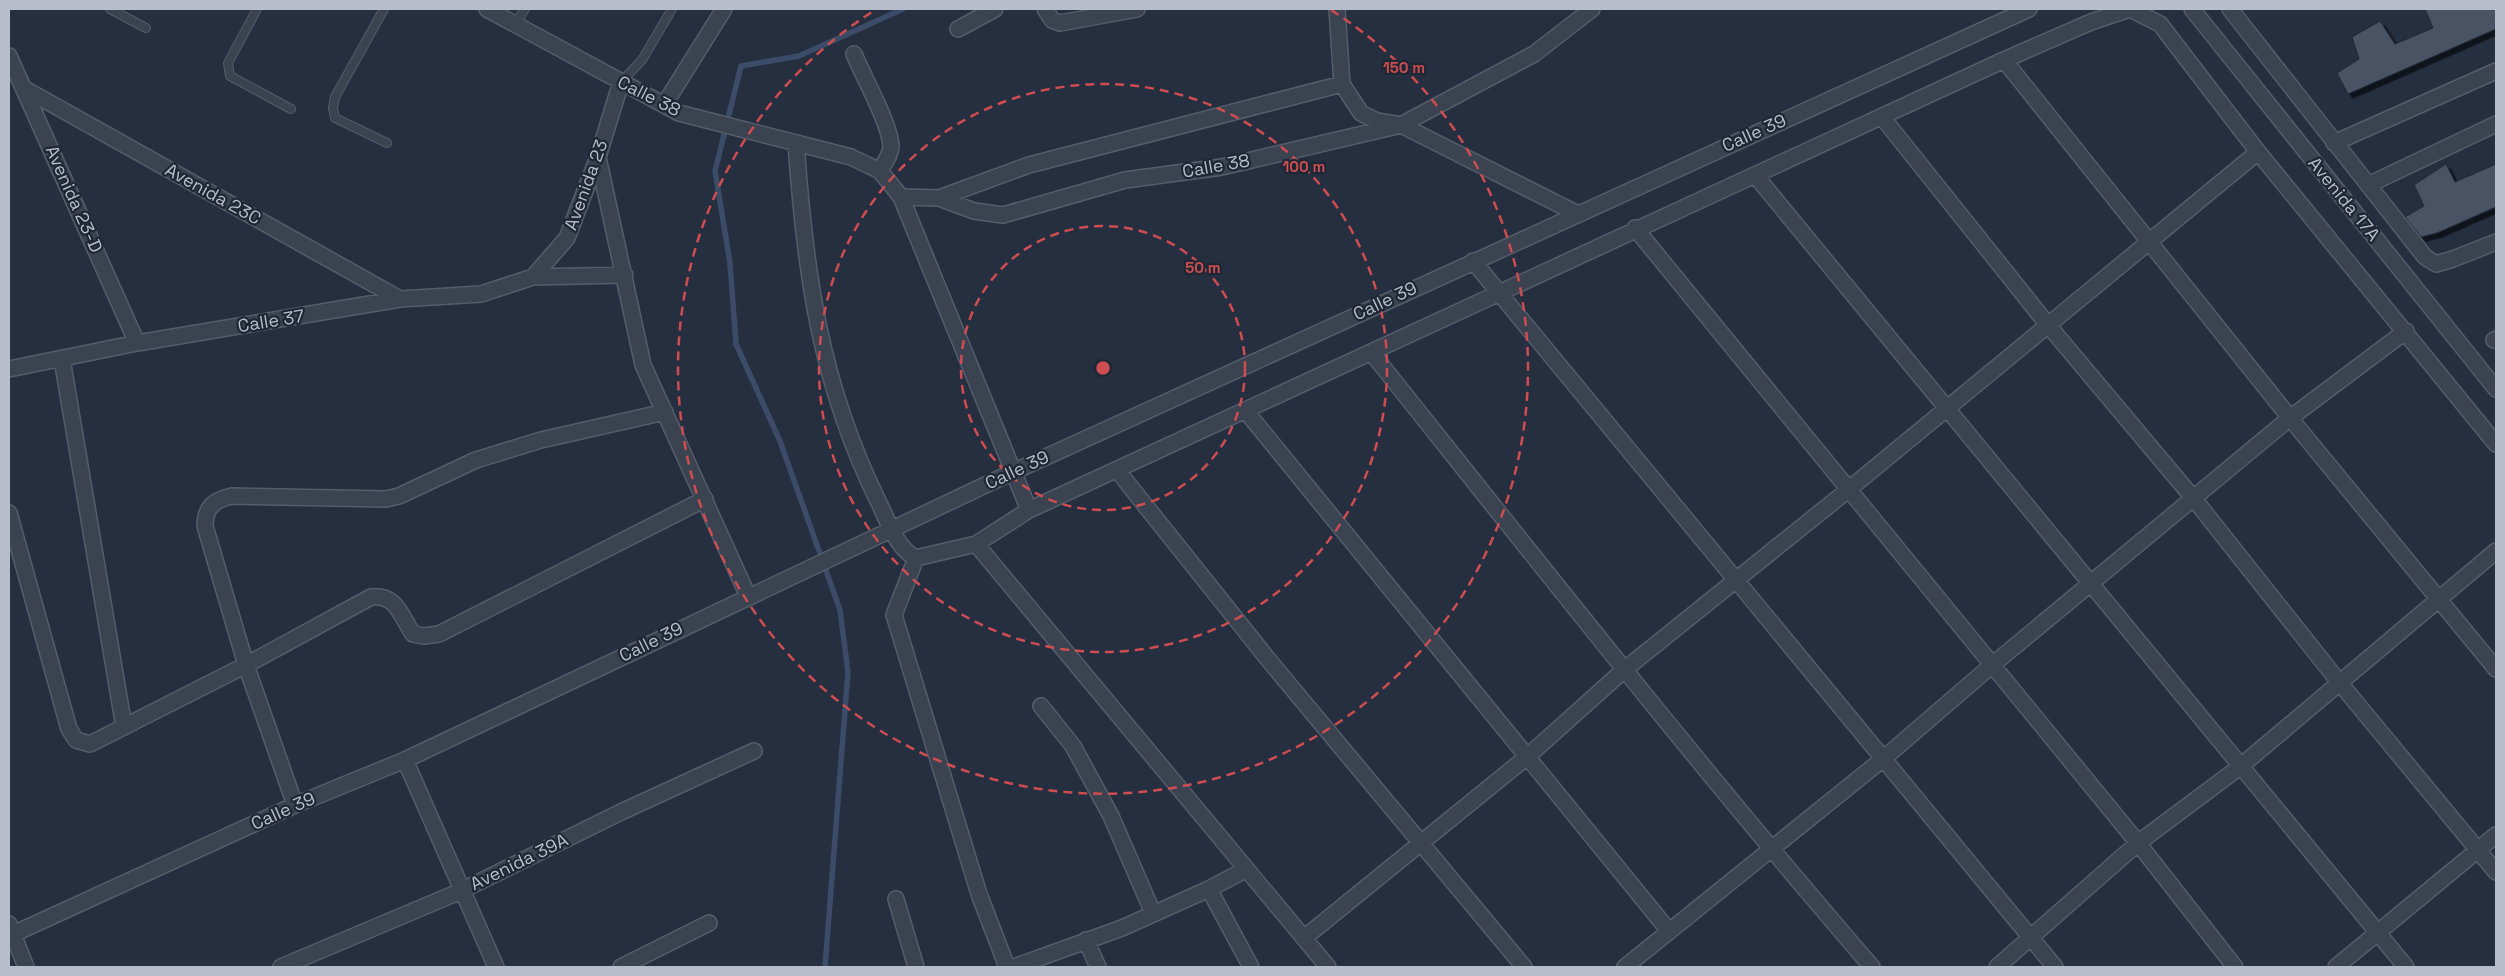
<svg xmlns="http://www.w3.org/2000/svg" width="2505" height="976" font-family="'Space Grotesk',sans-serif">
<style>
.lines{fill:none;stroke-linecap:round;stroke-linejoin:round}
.stream{stroke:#3c4c68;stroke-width:5.5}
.building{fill:#485264;stroke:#212937;filter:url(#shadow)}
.service-casing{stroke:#555d6a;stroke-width:10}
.minor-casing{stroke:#555d6a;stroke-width:18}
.service{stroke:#3b4250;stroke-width:8}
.minor{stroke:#3b4250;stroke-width:15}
.ring{fill:none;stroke:#ce4d50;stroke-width:2.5;stroke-dasharray:9 6}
.labels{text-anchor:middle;stroke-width:4.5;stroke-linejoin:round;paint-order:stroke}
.street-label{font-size:18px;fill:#b7bdca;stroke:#1f2735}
.centre{fill:#ce4d50;stroke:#1f2735;stroke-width:2.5}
.ring-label{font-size:15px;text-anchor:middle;font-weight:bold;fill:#ce4d50;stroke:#1f2735;stroke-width:4.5;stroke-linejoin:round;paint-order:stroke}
</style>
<defs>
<filter id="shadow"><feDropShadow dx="4.5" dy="4.5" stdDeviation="0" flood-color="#0009"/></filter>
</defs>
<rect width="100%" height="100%" fill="#262f40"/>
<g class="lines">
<path class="stream" d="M825,967L848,672L840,610L780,441L736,344L730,263L715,171L741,66L799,56L903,9"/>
</g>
<path class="building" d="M2425,9H2496V29L2348,94L2337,73L2359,59L2352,37L2380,21L2395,44L2433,28Z
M2446,164L2455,182L2496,164V207L2437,233L2421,237L2405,217L2424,206L2414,185Z"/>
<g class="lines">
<g class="service-casing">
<path id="service" d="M110,9L146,28
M257,9L228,63L230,76L291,109
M384,9L335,97L333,108L335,118L387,143
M515,24L525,9
M621,82L642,60L672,9"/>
</g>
<g class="minor-casing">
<path id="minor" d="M487,9L679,113L851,157L880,171L901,197L1029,510L2004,60L2091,22L2130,9L2160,24L2258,152L2496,444
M1045,9L1052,20L1060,23L1137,9
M1337,9L1342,84L1361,113L1377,121L1401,125L1578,214
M2192,9L2496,389
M2230,9L2425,257L2436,264L2453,259L2496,242
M958,29L995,9
M854,54C863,76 890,124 891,146C891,155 884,163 880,171
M9,56L137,343
M2004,60L2290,418L2496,669
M25,89L400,299
M664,105L724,9
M1882,117L2048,325L2194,499L2339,682L2496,872
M796,143C805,273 820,384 879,503C888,521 897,549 916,558L976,544L1029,510
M2334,143L2496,71
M598,157L643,365L748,596
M1755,175L2406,967
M2368,185L2496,124
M901,197L939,198L974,211L1003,215L1125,180L1222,167L1401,125L1534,54L1592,9
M939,198L1029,165L1342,84
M1635,228L2138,843L2235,967
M1473,261L2055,967
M533,277L567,238L598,157L621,82
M2494,340L2496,339
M1371,352C1536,559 1699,767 1872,967
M62,359L124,727
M9,369L137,343L400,299L481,294L533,277L625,275
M1245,410L1669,931
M1117,470L1267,658L1524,967
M9,513L69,729L76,740L90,744L246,665L371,597C396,594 400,614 413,634L424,636L439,634L705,499
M976,544L1328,967
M916,558L894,615L979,894L1007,967
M1041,706L1073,746L1111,816L1153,913
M405,760L496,967
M295,805L246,665L205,526C205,507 214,500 232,496L386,499L399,496L476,460L541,440L665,412
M1209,889L1251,967
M896,899L916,967
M9,924L26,967
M9,936L295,805L405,760L1015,471L2029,9
M1304,938L1528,756L1624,670L1848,490L2258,152
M1086,940L1098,967
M281,967L461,891L621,812L754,751
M621,967L709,923
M1014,967L1122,928L1209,889L1245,870
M1625,967L1883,759L1991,666L2290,418L2406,331
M1997,967L2138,843L2241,766L2496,551
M2336,967L2496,835"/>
</g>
<use href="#service" class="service"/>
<use href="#minor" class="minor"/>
</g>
<g class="ring">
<circle cx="1103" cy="368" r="142"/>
<circle cx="1103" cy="368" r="284"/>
<path d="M1331 10A425 425 0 1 1 875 10"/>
</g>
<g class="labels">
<g class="street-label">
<text transform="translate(649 96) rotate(27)" y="6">Calle 38</text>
<text transform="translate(1754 133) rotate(-24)" y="6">Calle 39</text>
<text transform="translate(1216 166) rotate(-10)" y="6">Calle 38</text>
<text transform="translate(586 185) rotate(-70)" y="6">Avenida 23</text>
<text transform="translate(213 194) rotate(29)" y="6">Avenida 23C</text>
<text transform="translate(74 199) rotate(66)" y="6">Avenida 23-D</text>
<text transform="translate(2344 199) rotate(51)" y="6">Avenida 17A</text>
<text transform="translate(1385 301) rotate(-25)" y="6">Calle 39</text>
<text transform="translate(271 321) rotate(-9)" y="6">Calle 37</text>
<text transform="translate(1017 470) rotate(-25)" y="6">Calle 39</text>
<text transform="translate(651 642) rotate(-26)" y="6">Calle 39</text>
<text transform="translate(283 811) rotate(-24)" y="6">Calle 39</text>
<text transform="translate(519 862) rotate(-26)" y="6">Avenida 39A</text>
</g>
</g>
<circle cx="1103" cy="368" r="8" class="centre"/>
<g class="ring-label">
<text x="1404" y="73">150 m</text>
<text x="1304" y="172">100 m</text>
<text x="1203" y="273">50 m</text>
</g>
<rect width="2505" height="976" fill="none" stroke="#b7bdca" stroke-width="20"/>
</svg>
